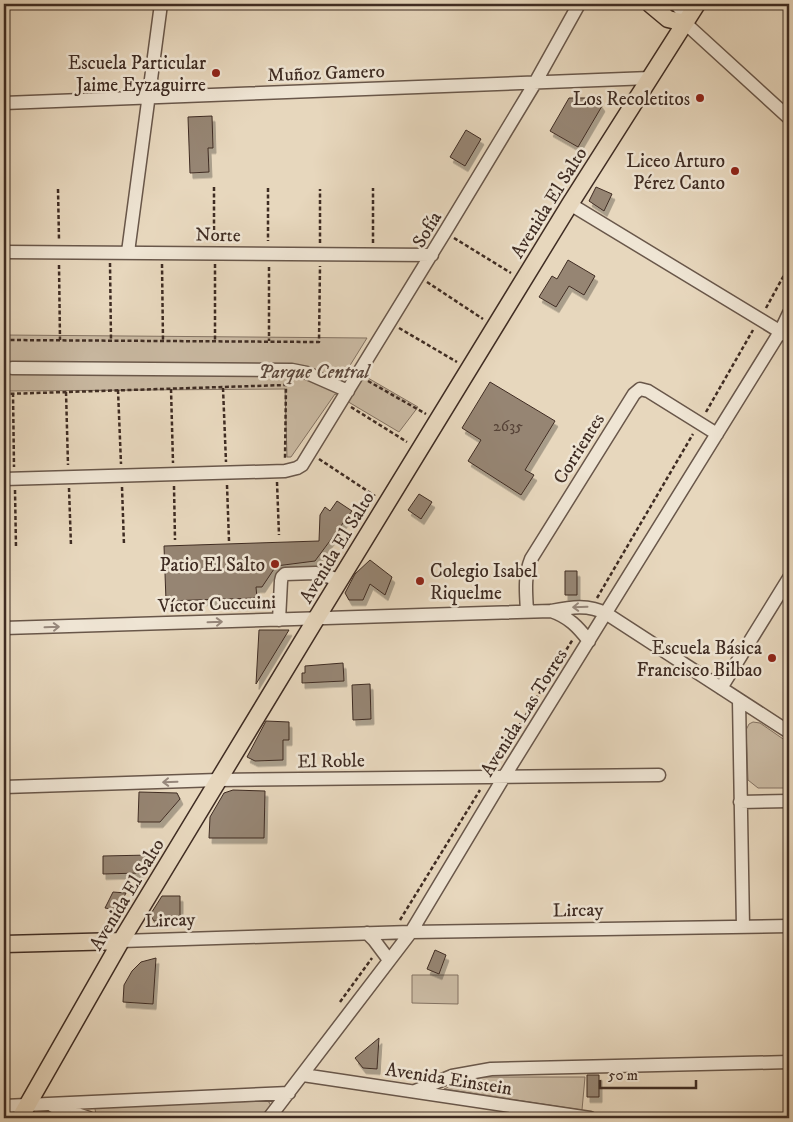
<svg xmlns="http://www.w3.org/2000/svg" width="793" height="1122" font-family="'IM FELL DW Pica',serif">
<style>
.green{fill:#cabaa3;stroke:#847363}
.building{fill:#968573;stroke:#3f2c23;filter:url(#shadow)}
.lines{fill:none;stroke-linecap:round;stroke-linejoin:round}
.minor-casing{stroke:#69574a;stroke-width:15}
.major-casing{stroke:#3f2c23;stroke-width:19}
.path{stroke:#3f2c23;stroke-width:2.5;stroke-dasharray:4 2.5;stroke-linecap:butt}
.minor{stroke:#efe5d4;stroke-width:12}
.major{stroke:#e7d7bd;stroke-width:16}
.oneway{stroke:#97887c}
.poi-dot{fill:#8f2418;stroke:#efe5d4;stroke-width:2}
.labels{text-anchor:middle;stroke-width:5;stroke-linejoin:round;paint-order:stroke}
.number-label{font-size:16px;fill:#554237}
.poi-label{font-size:19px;fill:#3f2c23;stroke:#efe5d4;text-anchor:end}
.street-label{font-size:19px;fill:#3f2c23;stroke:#efe5d4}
.park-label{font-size:19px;font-style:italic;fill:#5b483d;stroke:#efe5d4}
</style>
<defs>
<filter id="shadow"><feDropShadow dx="3" dy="5.5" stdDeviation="0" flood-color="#0004"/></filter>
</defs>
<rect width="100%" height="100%" fill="#e7d7bd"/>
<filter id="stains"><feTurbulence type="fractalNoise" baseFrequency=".004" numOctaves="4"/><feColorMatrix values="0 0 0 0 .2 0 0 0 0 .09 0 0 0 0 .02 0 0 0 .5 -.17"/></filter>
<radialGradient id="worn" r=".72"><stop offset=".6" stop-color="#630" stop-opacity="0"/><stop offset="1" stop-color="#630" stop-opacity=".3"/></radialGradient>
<path class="green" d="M4,335L367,338L349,367L418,407L399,432L335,394L291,457H287L285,389L4,391Z
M753,722L760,723L789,743V788H758L748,780L746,730L749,724Z
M412,975H458V1004L412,1003Z
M473,1077H585L582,1110L444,1089Z
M266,1101L269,1102L271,1106L261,1118H108L96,1114L95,1109L98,1106Z"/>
<path class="building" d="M569,98H596L602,106L578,147L550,131Z
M212,116L213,148H208L209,172L190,173L188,117Z
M466,130L481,139L465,166L450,157Z
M596,187L612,194L604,211L589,201Z
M568,260L595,276L584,295L569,286L556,307L539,297L552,276L557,279Z
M490,382L555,421L525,470L534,475L521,495L468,461L481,440L462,428Z
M419,494L432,502L421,519L408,510Z
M337,501L352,511L315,561L276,566L262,587H256L257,598L166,601L164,546L319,541L320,515L325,507L330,511Z
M370,560L392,577L385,595L370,584L363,600H349L345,593L355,574Z
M565,571H577V595H565Z
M259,630H289L256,684Z
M343,663L344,681L302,683V673H305V666Z
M370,684L371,719L353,720L352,685Z
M266,721L289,722V740H283V760L255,761L247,757Z
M233,790L265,791L264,838H209L210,817L224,793Z
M139,792L177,793L180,799L160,822H138Z
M150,855L140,873L103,874V856Z
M113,892L126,893L117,910L105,908Z
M162,896H180V921H154L150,915Z
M435,950L446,955L439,974L427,969Z
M156,958L153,1004L123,1002L124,985L132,971L141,962Z
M379,1038L377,1069L363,1068L355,1058Z
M587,1075H599V1097H587Z"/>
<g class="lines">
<g class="minor-casing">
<path id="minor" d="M676,4L682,11L685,23L789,118
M4,103L650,78
M570,204L789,337
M4,252L432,255
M128,252L161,4
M12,368L292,370L307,373L348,391
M4,479L285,471L297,468L302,465L445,232L535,83L579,4
M527,611C526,593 524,576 531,559L634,394L640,389L648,391L717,434
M551,611C569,617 578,627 589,641
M279,620L281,581L282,577L285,574L316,573L340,580
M4,628L551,611C571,607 589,604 607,614L789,732
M721,688L789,578
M739,700L743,927
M4,787L218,780L659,775
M740,802L789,801
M367,933L374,940L389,960
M121,941L411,932L789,926
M303,1075L590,1118
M415,1091L452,1076L491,1069L789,1062
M4,1106L289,1093
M53,1106L89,1118
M269,1118L411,932L504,777L780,332L789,313"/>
</g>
<g class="major-casing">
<path id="major" d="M650,4L668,19L685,23
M4,944L121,941
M20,1118L121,941L316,619L570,204L697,4"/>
</g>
<path class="path" d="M214,187V241
M268,188V241
M58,189L59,240
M454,238L511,273
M6,240V187
M320,243V189
M373,243V188
M110,263L111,340
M162,264L163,341
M215,264V341
M59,265L60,340
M269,267V341
M427,282L483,319
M766,308L789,266
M399,328L457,362
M4,340L319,342L320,266
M5,340V263
M368,381L426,414
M223,388L226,462
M171,389L173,463
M118,390L121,464
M66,392L68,465
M13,393L14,467
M4,394L286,385L285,459
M351,407L407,442
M706,412L753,330
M319,459L375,496
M277,482L279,535
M227,485L229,541
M174,486L175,540
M122,487L124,545
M69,488L71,546
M15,490L16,548
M597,598L693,434
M498,760L573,639
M400,920L480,790
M340,1002L372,958"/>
<use href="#minor" class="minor"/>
<use href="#major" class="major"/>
</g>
<defs><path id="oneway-shaft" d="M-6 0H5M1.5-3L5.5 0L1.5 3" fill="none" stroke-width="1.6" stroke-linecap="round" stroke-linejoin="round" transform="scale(1.25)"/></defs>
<g class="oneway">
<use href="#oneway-shaft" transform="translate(580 607) rotate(178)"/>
<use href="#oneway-shaft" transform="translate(215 622) rotate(-2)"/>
<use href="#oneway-shaft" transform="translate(52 627) rotate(-2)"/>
<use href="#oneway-shaft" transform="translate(170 782) rotate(178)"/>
</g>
<g class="poi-dot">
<circle cx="216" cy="73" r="5"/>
<circle cx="700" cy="98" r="5"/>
<circle cx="735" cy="171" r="5"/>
<circle cx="275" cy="564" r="5"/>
<circle cx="420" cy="581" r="5"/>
<circle cx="772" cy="658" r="5"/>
</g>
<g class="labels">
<g class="number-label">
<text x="508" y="431">2635</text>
</g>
<g class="poi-label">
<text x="206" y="69">Escuela Particular<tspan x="206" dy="22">Jaime Eyzaguirre</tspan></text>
<text x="690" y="105">Los Recoletitos</text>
<text x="725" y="167">Liceo Arturo<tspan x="725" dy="22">Pérez Canto</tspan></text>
<text x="265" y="571">Patio El Salto</text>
<text x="430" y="577" text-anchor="start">Colegio Isabel<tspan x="430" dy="22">Riquelme</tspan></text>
<text x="762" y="654">Escuela Básica<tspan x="762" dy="22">Francisco Bilbao</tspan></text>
</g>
<g class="street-label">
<text transform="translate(326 72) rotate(-2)" y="7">Muñoz Gamero</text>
<text transform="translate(548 202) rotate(-58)" y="7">Avenida El Salto</text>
<text transform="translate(426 229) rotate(-59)" y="7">Sofía</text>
<text transform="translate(218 234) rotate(1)" y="7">Norte</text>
<text transform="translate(578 448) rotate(-58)" y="7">Corrientes</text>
<text transform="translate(336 547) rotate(-59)" y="7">Avenida El Salto</text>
<text transform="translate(217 603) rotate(-2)" y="7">Víctor Cuccuini</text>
<text transform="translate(523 712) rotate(-58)" y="7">Avenida Las Torres</text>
<text transform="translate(331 760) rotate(-1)" y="7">El Roble</text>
<text transform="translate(126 894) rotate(-59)" y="7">Avenida El Salto</text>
<text transform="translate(578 909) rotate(-1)" y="7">Lircay</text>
<text transform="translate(170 919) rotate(-2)" y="7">Lircay</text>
<text transform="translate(449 1078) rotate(9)" y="7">Avenida Einstein</text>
</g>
<g class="park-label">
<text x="314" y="378">Parque Central</text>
</g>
</g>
<rect width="793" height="1122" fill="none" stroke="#e7d7bd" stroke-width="20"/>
<rect x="5" y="5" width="783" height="1112" fill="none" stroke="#3f2c23" stroke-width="2.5"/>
<rect x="10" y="10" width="773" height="1102" fill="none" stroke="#3f2c23"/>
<path d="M600 1080v8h96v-8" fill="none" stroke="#3f2c23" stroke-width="2.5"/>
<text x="608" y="1080" font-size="15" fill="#3f2c23" stroke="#efe5d4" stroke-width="4" paint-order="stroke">50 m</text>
<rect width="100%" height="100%" filter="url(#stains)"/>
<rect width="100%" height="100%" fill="url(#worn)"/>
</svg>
